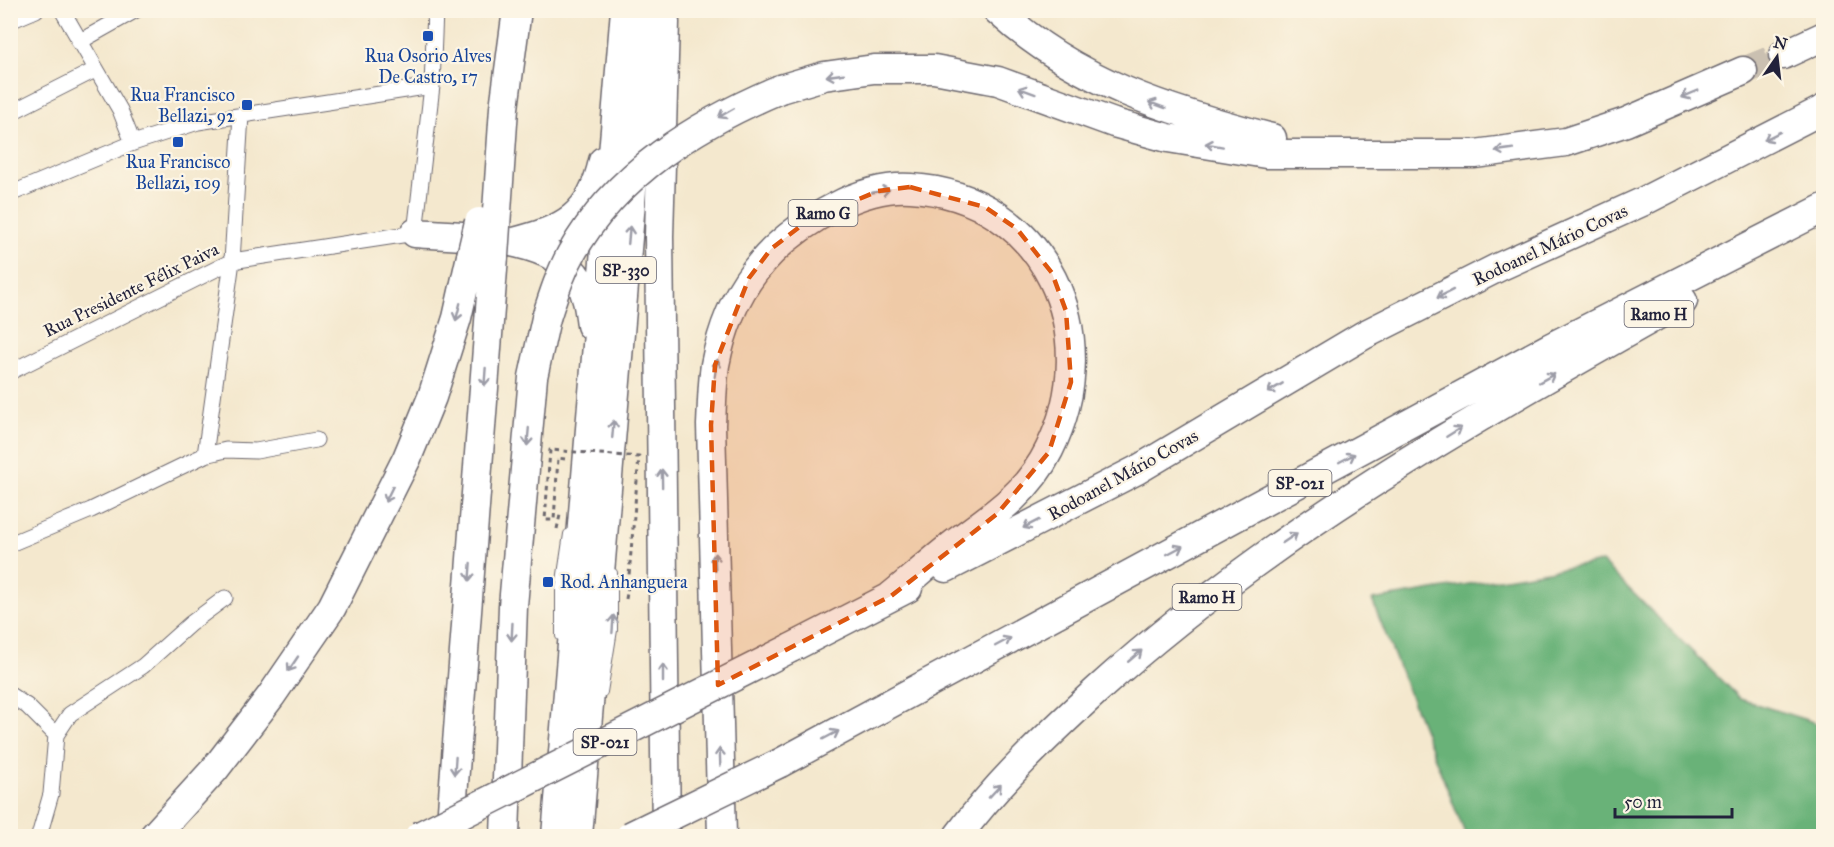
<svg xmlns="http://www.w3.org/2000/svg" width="1834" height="847" font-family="'IM FELL Great Primer',serif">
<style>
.forest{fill:#69b278;stroke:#466a5a;stroke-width:1.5}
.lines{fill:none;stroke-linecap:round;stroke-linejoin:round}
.motorway-tunnel{stroke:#cac0b1;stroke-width:28;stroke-dasharray:28 14;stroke-linecap:butt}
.service-casing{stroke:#6c676e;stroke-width:10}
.minor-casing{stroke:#6c676e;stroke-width:17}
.motorway-casing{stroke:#6c676e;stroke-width:31}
.path{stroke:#6c676e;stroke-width:3;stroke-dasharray:4.5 4.5;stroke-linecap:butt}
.service{stroke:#fff;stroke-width:8}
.minor{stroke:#fff;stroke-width:15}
.motorway{stroke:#fff;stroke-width:28}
.motorway-bridge-casing{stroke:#6c676e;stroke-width:31;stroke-linecap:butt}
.path-bridge{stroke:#6c676e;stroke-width:3;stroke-dasharray:4.5 4.5;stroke-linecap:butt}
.motorway-bridge{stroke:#fff;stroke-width:28}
.oneway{stroke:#9c9ca7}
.marked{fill:#de560e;fill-opacity:0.2;stroke:#de560e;stroke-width:4.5;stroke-dasharray:12 8;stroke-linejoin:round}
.transit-dot{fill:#1a4fb4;stroke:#fcf5e5;stroke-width:2}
.labels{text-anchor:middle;stroke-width:4.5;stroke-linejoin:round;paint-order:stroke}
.shield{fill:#fcf5e5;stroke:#63616e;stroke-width:1.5}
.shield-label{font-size:16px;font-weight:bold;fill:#22223b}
.transit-label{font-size:18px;fill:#164399;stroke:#fcf5e5}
.street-label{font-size:18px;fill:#22223b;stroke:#fcf5e5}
</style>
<rect width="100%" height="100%" fill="#fcf5e5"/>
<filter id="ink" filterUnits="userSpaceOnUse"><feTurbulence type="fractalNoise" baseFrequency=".0167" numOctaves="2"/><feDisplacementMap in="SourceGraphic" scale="12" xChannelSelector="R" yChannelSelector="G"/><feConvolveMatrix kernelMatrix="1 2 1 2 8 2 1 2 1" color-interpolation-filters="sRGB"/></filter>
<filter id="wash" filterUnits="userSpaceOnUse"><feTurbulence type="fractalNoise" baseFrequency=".008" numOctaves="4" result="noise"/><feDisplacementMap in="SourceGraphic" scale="24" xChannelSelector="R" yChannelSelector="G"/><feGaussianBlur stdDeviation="1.35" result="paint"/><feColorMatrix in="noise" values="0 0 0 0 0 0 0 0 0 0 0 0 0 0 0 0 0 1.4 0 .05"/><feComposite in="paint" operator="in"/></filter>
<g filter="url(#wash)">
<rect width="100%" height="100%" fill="#f4e8ce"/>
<path class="forest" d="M1602,562L1740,699L1823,725V836H1466L1372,600Z"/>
</g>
<g filter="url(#ink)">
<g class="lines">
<path class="motorway-tunnel" d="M1743,71L1783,55"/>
<g class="service-casing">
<path id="service" d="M560,636V588L568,534
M603,692L613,630V573"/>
</g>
<g class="minor-casing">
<path id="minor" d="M62,10L120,110L133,143
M10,21L36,10
M79,42L136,10
M10,113L95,70
M10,194L133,143L198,122L432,86
M10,372L232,261L415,233L432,86L435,10
M205,455L232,261L241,115
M10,544L91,510L205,455L226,450L256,451L316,440
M10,695L27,706L56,735
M39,836L51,794L56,735L70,714L143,666L190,624L225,598"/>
</g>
<g class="motorway-casing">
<path id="motorway" d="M997,10C1075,82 1171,112 1272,138
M665,22L659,236L666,836
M1783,55L1824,36
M780,89L824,76L874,69H934L998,81L1114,123L1168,138L1266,154H1475L1566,142L1626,122L1743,71
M496,226L504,108L517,10
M415,233C463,237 551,234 579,280C587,294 589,309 591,325
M514,242C564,229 591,217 603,161
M946,568L1137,470L1364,335L1499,267L1642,202L1824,109
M791,648L908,588
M780,763L1549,348L1824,208
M154,836L215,769L271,696L332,607L407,458L432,397L457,318L471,256
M450,836L494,256
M505,836L513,606L533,377L546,318
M556,836L625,10
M578,836L647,10
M722,836L711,425C712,406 712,385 715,365C729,290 768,241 835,207C857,195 886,186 911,188C1046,196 1107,335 1049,450C1028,493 992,516 955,543C933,560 912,579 891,596
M958,836C997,783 1047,736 1096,691C1272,531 1477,417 1683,301"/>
</g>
<path class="path" d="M557,529L560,515
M626,599L628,587"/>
<use href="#service" class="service"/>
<use href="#minor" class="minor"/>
<use href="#motorway" class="motorway"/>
<g class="motorway-bridge-casing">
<path id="motorway-bridge" d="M471,256L479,222
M494,256L496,226
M546,318C553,296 560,274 571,254C616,173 697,124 780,89
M419,836L791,648
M630,836L780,763"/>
</g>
<path class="path-bridge" d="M565,459L558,458L554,520H545L550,450L639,457L628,587"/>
<use href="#motorway-bridge" class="motorway-bridge"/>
</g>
<defs><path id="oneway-shaft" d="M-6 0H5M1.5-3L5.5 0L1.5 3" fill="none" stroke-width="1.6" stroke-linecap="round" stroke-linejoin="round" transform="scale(1.5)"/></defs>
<g class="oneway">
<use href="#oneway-shaft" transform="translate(835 75) rotate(172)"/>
<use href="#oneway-shaft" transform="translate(1027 91) rotate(-160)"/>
<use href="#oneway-shaft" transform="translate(1690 94) rotate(157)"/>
<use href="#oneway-shaft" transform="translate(1157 105) rotate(-160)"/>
<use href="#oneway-shaft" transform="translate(726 113) rotate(150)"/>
<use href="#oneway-shaft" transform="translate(1772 136) rotate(153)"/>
<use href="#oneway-shaft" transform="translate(1214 145) rotate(-170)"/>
<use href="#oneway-shaft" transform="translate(1504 150) rotate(172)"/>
<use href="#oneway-shaft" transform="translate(881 191) rotate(-10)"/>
<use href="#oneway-shaft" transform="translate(629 235) rotate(-85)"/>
<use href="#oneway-shaft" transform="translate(1445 294) rotate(153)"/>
<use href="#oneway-shaft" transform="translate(458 312) rotate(104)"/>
<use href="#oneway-shaft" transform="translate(716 368) rotate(-81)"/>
<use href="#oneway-shaft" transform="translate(485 377) rotate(94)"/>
<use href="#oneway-shaft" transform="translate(1547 378) rotate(-29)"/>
<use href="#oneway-shaft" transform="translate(1275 388) rotate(149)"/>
<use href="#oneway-shaft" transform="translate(613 429) rotate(-85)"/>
<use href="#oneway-shaft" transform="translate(1454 432) rotate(-32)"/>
<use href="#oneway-shaft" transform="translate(528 437) rotate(95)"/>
<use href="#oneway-shaft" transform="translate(1347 458) rotate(-28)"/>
<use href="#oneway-shaft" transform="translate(662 478) rotate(-91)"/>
<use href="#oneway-shaft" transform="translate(389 494) rotate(116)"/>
<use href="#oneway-shaft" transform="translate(1031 524) rotate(153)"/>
<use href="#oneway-shaft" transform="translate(1290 538) rotate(-34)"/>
<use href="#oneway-shaft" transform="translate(1175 550) rotate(-28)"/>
<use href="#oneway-shaft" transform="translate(715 562) rotate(-92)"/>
<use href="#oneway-shaft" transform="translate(470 572) rotate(94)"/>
<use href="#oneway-shaft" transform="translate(613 624) rotate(-86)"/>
<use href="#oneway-shaft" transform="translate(512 632) rotate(93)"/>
<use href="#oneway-shaft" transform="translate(1003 642) rotate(-28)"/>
<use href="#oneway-shaft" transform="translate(1135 656) rotate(-40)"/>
<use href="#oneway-shaft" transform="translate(293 664) rotate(124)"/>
<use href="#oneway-shaft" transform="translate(663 673) rotate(-90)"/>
<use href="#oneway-shaft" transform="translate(831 735) rotate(-28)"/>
<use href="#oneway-shaft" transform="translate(720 757) rotate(-92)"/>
<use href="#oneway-shaft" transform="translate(455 766) rotate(94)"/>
<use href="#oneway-shaft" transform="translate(995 791) rotate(-47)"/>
</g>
</g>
<path class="marked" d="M910,187L985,207L1017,229L1052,273L1066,311L1071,382L1049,452L997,514L891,596L718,685L711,425L715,365L749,278L771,249L807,221L878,191Z"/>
<g class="transit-dot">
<rect x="422" y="30" width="12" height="12" rx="3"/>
<rect x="241" y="99" width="12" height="12" rx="3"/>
<rect x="172" y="136" width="12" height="12" rx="3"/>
<rect x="542" y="576" width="12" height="12" rx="3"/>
</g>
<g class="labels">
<g class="shield">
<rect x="788.5" y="200" width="69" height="26" rx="4.5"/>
<rect x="596" y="257" width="60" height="26" rx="4.5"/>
<rect x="1624.5" y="301" width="69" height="26" rx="4.5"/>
<rect x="1268.5" y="470" width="63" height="26" rx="4.5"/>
<rect x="1172.5" y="584" width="69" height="26" rx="4.5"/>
<rect x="573.5" y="729" width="63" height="26" rx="4.5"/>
</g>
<g class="shield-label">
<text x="823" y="219">Ramo G</text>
<text x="626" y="276">SP-330</text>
<text x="1659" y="320">Ramo H</text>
<text x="1300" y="489">SP-021</text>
<text x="1207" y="603">Ramo H</text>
<text x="605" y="748">SP-021</text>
</g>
<g class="transit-label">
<text x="428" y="62">Rua Osorio Alves<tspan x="428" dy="21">De Castro, 17</tspan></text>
<text x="235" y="101" text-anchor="end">Rua Francisco<tspan x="235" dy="21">Bellazi, 92</tspan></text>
<text x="178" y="168">Rua Francisco<tspan x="178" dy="21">Bellazi, 109</tspan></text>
<text x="560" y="588" text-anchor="start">Rod. Anhanguera</text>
</g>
<g class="street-label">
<text transform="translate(1550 245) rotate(-25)" y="6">Rodoanel Mário Covas</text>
<text transform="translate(131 290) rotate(-26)" y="6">Rua Presidente Félix Paiva</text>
<text transform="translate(1123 475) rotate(-29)" y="6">Rodoanel Mário Covas</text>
</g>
</g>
<rect width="1834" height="847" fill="none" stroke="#fcf5e5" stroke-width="36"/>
<g transform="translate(1777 57) rotate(14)" stroke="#fcf5e5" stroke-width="4.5" paint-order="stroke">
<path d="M0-4.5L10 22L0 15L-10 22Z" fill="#22223b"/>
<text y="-9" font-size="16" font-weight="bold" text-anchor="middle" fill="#22223b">N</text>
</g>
<path d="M1615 808v9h117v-9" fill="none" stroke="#22223b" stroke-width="3"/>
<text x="1624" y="808" font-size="18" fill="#22223b" stroke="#fcf5e5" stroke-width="4.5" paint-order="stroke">50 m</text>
</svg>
